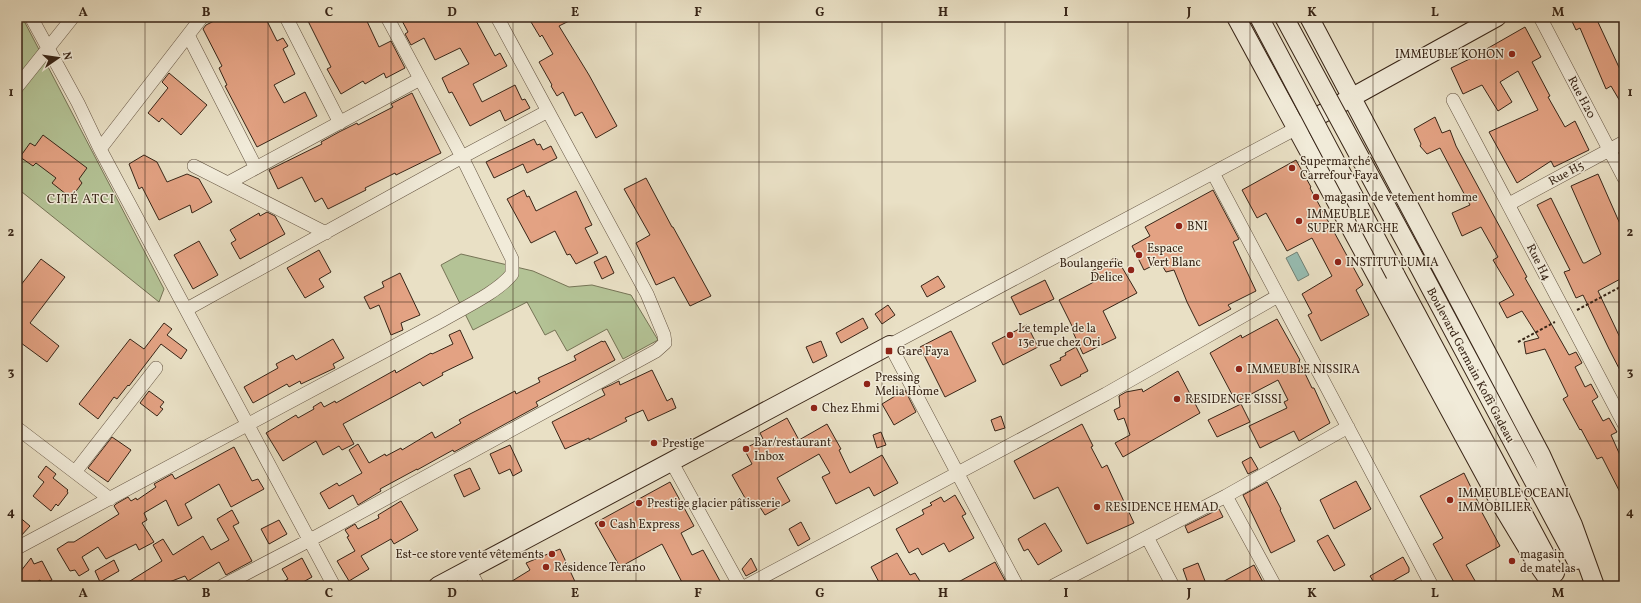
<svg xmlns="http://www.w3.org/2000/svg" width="1641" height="603" font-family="Vollkorn,serif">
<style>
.green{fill:#b4c396;stroke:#767456}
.water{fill:#97bdb2;stroke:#718074}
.building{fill:#e3a283;stroke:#382517}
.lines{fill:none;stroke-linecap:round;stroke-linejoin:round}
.street-casing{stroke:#645442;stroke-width:14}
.secondary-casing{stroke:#382517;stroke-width:20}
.path{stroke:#382517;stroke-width:2;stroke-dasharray:3 2;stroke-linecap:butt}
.street{stroke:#f1ebd9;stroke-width:13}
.secondary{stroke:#f1ebd9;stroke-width:18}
.secondary-bridge-casing{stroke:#382517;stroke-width:20;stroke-linecap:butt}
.secondary-bridge{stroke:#f1ebd9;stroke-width:18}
.grid{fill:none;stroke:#382517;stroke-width:1;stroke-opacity:0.55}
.poi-dot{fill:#8f2418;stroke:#f1ebd9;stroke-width:1.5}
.labels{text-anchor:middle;stroke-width:3;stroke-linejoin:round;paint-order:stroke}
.poi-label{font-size:12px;fill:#382517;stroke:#f1ebd9;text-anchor:start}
.street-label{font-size:12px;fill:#382517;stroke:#f1ebd9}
.neighbourhood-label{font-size:13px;letter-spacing:1px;fill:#382517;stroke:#f1ebd9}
.neatline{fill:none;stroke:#382517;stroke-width:1.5}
.grid-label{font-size:13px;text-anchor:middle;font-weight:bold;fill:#382517}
</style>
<rect width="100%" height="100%" fill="#e9e0c5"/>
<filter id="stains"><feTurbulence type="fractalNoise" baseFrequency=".005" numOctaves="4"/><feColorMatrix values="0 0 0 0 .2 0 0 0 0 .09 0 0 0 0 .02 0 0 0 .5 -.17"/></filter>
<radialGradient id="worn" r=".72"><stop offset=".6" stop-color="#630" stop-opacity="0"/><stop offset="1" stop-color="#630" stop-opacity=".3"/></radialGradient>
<path class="green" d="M17,17H22L164,289L159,302L17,188Z
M461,254L533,271L569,287L592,285L631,295L658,340L623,359L607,329L567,351L555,330L545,335L527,302L473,330L441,265Z"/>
<path class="water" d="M1297,252L1309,275L1298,281L1286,258Z"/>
<path class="building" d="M222,17H265L277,41L283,38L288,46L283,49L295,74L274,85L284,103L305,92L317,116L257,147L225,86L227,85L219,68L222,66L203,29L206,25Z
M306,17H365L379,47L391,41L405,68L386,78L384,73L365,84L363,81L341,94L327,69L331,67Z
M400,17H474L495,56L500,53L507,66L473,84L482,102L515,85L522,100L525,99L530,108L505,121L500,110L470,126L452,92L449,93L442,78L469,64L460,48L435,60L424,38L411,45L405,34L408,32Z
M528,17H577L559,26L589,75L617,126L596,138L582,112L575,116L563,92L557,96L551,86L552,85L539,62L553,54L542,35L540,37Z
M1570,17H1603L1597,20L1624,78V108L1611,86L1606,89L1580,28L1576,30Z
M1525,27L1541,57L1532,62L1550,96L1548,97L1565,127L1575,121L1589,150L1554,167L1551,161L1517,183L1489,132L1538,110L1518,71L1500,82L1512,102L1498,111L1482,85L1463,94L1451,68L1484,52L1483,51Z
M169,73L207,105L181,135L162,118L159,122L148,113L168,88L162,82Z
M412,93L441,153L396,175L395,173L365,188L366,190L328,209L322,198L315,202L302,177L278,189L269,170L322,144L321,142L339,132L357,123L358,125L393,107L391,104Z
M1435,117L1442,133L1450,130L1456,146L1527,277L1525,278L1569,355L1576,352L1582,363L1575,367L1585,387L1591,384L1598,397L1592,401L1603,421L1609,418L1617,432L1611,435L1624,464V500L1602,457L1597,459L1581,429L1580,430L1563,399L1568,396L1545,349L1526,354L1524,342L1539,338L1522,311L1507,318L1499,303L1514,295L1493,260L1498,257L1481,227L1462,236L1452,213L1470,205L1440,148L1427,154L1420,146L1421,144L1414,129Z
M43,135L87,168L79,179L82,183L71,198L52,183L56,178L36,163L33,166L20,157L30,143L35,146Z
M534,139L537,145L540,144L543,150L551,146L557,158L527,173L523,164L494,178L486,162Z
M144,155L157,162L167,182L187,174L199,179L212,202L192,213L190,205L159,220L142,187L139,189L129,164Z
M1296,160L1311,187L1310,188L1363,285L1356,290L1369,315L1321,341L1308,315L1312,313L1302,294L1332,276L1312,238L1287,251L1266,213L1257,218L1242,190Z
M1598,174L1624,233V277L1598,291L1624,346V378L1609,349L1583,295L1576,298L1564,272L1570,270L1537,205L1551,198L1583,263H1585L1601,254L1571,186Z
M646,178L672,227H673L711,296L690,306L674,277L656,285L636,243L650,235L624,189Z
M524,190L527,197L529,196L536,211L576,191L592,225L585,228L598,253L576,264L570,254L567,255L555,231L531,243L507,199Z
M1213,190L1239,239L1233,242L1256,291L1228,305L1231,309L1199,326L1187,302L1174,270L1166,272L1160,262L1144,270L1132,246L1150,236L1145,227Z
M267,212L275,216L285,234L240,259L231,243L236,240L230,230L259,213L260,216Z
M199,241L218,275L193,289L174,255Z
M319,250L331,272L319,279L324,287L305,298L287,268Z
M606,256L614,273L602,279L594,262Z
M1116,257L1137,293L1103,311L1116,338L1083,354L1072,330H1074L1059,300L1092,283L1097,279L1092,271Z
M41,259L65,277L30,323L59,346L47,362L17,340V290Z
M400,273L420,315L401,323L403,330L391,335L379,305L370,309L364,297L384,287L382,282Z
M938,276L945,287L927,297L921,286Z
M1045,280L1054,299L1020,315L1011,297Z
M888,305L895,315L882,324L875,314Z
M863,318L868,328L841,343L836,333Z
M1277,319L1300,360L1299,361L1312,388H1314L1330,423L1299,441L1294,431L1260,448L1249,426L1287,408L1284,402L1288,400L1278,380L1236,402L1210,353L1241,335L1242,338Z
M164,323L172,329L167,335L187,350L181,359L161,344L129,386L128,385L117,399L114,397L98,419L79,404L130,339L144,349Z
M1027,325L1038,347L1003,365L992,343Z
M460,330L473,358L442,373L443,375L423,386L420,382L343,424L354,444L342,450L339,446L323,455L316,441L283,461L266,433L296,415L298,418L314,409L313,407L321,402L324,407L335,401L336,403L395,370L396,373L431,353L432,354L453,344L449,335Z
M951,331L976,381L945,397L920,347Z
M333,339L344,358L333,364L335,368L301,384L300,381L289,387L287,384L253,403L244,387L278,368L276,364L293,355L296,360Z
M602,341L603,342L605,341L615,360L536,402L538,406L454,452L453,450L417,470V469L380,489L381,491L358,505L353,495L329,509L320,493L337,483L339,486L362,473L349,450L358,444L369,463L385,454L386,456L401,448L402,450L432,432L435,438L461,423L459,420L470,414L515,391L516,394L540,382L538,378L576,360L574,356Z
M821,341L827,356L813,363L806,347Z
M1076,347L1088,371L1080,375L1081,376L1061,386L1050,365L1061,360L1060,358L1066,355L1065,353Z
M652,370L667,401L672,398L676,408L648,421L643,410L625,418L627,421L589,440V438L565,449L552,422L605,395L602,389L611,385L619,381L620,385Z
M1178,371L1200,413L1123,457L1115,443L1130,435L1124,418L1118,420L1114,410L1120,407L1119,396L1126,392L1142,389L1143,392Z
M905,390L916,412L894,425L882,404Z
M149,391L164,402L160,407L163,409L157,416L140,403Z
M1241,404L1250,422L1217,437L1208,420Z
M1001,416L1005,428L995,431L991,420Z
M787,418L799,440L827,424L841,449L839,450L850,473L882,455L898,483L874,496L869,487L836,504L822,477L830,473L819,454L777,478L790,501L765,515L756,501L749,505L732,475L752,464L744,449L763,439L760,433Z
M1082,424L1093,446L1091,447L1102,468L1107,465L1134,523L1087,544L1058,487L1034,499L1014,461Z
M881,432L886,445L877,448L873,435Z
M112,437L131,450L108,482L88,468Z
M510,445L522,471L513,476L510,469L499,474L490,454Z
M234,447L252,481L258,479L264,489L231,507L219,484L185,504L192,518L178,526L166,500L144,513L147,520L142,523L154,542L139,550L136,544L106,559L98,547L82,557L89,570L79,576L75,570L70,571L57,549L68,542H74L119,514L114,506L116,504L128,497L131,501L136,498L137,500L156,487L154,484L172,474L175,479Z
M1251,457L1258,469L1248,474L1242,462Z
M46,466L56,474L53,478L68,490L67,491L68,493L58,506L56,504L51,511L33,496L44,482L38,477Z
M470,468L480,489L464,497L454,475Z
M1464,473L1479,504L1478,505L1500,546L1466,565L1478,586H1456L1433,544L1443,538L1420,496Z
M1356,481L1371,509L1334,529L1320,500Z
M670,482L694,526L681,533L692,555L703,550L720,581L710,586H684L662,544L620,567L595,523Z
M1267,482L1281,509L1280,510L1295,541L1271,553L1243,495Z
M955,495L966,514L962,516L974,538L949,552L944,543L922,555L918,548L909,553L896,529L924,514L922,510L932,505L930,503L941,497L944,502Z
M401,501L418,530L394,544L391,539L361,556L369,569L349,581L337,561L355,551L347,537L349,536L345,530L355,524L358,529L379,518L378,515Z
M1219,509L1223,517L1188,533L1185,526Z
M232,510L239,523L233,526L252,561L226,575L219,562L188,581L185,576L164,584L165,586H122L162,561L153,545L163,539L173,555L203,536L211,550L229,540L217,519Z
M17,515L30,526L20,537L17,539Z
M279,520L287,534L269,544L261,529Z
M801,522L810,539L798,546L789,529Z
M1045,523L1062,551L1038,565L1028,549L1024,551L1018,539Z
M1328,535L1345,565L1334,571L1317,541Z
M560,549L577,586H504L530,570L526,563Z
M897,553L910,575L915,573L923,586H881L871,567Z
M1403,557L1409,568V572L1384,586H1376L1370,576Z
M31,558L34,564L42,561L52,580L43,584L40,580L29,586H21L17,583V576Z
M302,558L312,577L296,586H276L288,579L282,569Z
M751,558L757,570L746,576L742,569Z
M114,560L119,571L100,582L95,571Z
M995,562L1008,586H951Z
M1198,563L1207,586H1189L1183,569Z
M1254,565L1265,586H1215Z"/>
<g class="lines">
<g class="street-casing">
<path id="street" d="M31,17L78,103L100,149L334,586
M286,17L340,123
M1540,17L1624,178
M188,35L256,168
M17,87L73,17
M1453,100L1624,424
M100,149L202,17
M194,166L326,233
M1213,173L1432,586
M228,183L420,79
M1509,204L1624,142
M187,309L462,157L548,111
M17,428L110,499
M671,461L740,586
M75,472L156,368
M1226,496L1275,586
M1147,537L1173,586
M17,548L443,320C463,308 498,292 512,274V259L462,157L387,17
M469,569L478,586
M222,586L310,540L656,351L665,343L664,335L647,294L497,17
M746,586L1106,394L1278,296
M1017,586L890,345L1297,128
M1053,586L1226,496L1348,427"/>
</g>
<g class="secondary-casing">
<path id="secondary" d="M1236,17L1499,501L1534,559L1553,586
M1309,17L1541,455L1573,525L1595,586
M1300,126L1497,17
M1416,261L1576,560
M1395,274L1555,573
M438,586L890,345"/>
</g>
<path class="path" d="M1577,310L1624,285
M1518,342L1555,322"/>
<use href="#street" class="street"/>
<use href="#secondary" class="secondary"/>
<g class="secondary-bridge-casing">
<path id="secondary-bridge" d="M1259,17L1395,274
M1284,17L1416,261"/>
</g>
<use href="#secondary-bridge" class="secondary-bridge"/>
</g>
<path class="grid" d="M145,17V586M268,17V586M391,17V586M513,17V586M636,17V586M759,17V586M882,17V586M1005,17V586M1128,17V586M1250,17V586M1373,17V586M1496,17V586M17,162H1624M17,302H1624M17,441H1624"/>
<g class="poi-dot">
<circle cx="1512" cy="54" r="4"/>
<circle cx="1292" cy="168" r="4"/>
<circle cx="1316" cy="197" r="4"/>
<circle cx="1299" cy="221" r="4"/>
<circle cx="1179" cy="226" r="4"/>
<circle cx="1139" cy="255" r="4"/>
<circle cx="1338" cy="262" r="4"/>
<circle cx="1131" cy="270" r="4"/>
<circle cx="1010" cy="335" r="4"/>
<rect x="885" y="347" width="8" height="8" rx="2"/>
<circle cx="1239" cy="369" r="4"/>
<circle cx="867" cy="384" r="4"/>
<circle cx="1177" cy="399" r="4"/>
<circle cx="814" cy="408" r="4"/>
<circle cx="654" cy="443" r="4"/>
<circle cx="746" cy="449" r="4"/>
<circle cx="1450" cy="500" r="4"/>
<circle cx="639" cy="503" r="4"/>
<circle cx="1097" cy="507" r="4"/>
<circle cx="602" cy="524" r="4"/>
<circle cx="552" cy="554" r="4"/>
<circle cx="1512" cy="561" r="4"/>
<circle cx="546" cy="567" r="4"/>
</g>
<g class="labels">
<g class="poi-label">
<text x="1504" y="58" text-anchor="end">IMMEUBLE KOHON</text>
<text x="1300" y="165">Supermarché<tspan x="1300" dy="14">Carrefour Faya</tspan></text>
<text x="1324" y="201">magasin de vetement homme</text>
<text x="1307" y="218">IMMEUBLE<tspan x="1307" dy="14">SUPER MARCHE</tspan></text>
<text x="1187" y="230">BNI</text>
<text x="1147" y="252">Espace<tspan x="1147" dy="14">Vert Blanc</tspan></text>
<text x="1346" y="266">INSTITUT LUMIA</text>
<text x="1123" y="267" text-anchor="end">Boulangerie<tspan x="1123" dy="14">Delice</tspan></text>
<text x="1018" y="332">Le temple de la<tspan x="1018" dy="14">13e rue chez Ori</tspan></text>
<text x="897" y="355">Gare Faya</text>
<text x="1247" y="373">IMMEUBLE NISSIRA</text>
<text x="875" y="381">Pressing<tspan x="875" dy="14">Melia Home</tspan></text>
<text x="1185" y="403">RESIDENCE SISSI</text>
<text x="822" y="412">Chez Ehmi</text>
<text x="754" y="446">Bar/restaurant<tspan x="754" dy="14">Inbox</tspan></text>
<text x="662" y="447">Prestige</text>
<text x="1458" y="497">IMMEUBLE OCEANI<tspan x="1458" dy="14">IMMOBILIER</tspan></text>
<text x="647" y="507">Prestige glacier pâtisserie</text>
<text x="1105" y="511">RESIDENCE HEMAD</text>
<text x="610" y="528">Cash Express</text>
<text x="544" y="558" text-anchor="end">Est-ce store vente vêtements</text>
<text x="1520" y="558">magasin<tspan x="1520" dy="14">de matelas</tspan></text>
<text x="554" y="571">Résidence Terano</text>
</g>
<g class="street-label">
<text transform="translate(1582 97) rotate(62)" y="4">Rue H20</text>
<text transform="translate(1566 173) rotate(-28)" y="4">Rue H5</text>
<text transform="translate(1539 262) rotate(63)" y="4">Rue H4</text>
<text transform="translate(1471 365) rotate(62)" y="4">Boulevard Germain Koffi Gadeau</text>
</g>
<g class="neighbourhood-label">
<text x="81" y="203">CITÉ ATCI</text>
</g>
</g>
<rect width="1641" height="603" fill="none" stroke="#e9e0c5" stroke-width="44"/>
<g transform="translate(58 58) rotate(77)" stroke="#f1ebd9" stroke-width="3" paint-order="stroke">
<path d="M0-3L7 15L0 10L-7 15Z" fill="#382517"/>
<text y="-6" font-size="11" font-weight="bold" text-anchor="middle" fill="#382517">N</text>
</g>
<rect x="22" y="22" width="1597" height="559" class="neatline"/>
<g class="grid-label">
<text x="83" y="16">A</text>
<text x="206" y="16">B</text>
<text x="329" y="16">C</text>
<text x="452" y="16">D</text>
<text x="575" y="16">E</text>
<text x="698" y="16">F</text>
<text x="820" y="16">G</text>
<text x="943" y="16">H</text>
<text x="1066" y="16">I</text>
<text x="1189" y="16">J</text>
<text x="1312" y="16">K</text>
<text x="1435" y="16">L</text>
<text x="1558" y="16">M</text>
<text x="11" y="96">1</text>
<text x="1630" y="96">1</text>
<text x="11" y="236">2</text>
<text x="1630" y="236">2</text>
<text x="11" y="376">3</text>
<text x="1630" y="376">3</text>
<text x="11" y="516">4</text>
<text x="1630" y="516">4</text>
<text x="83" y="597">A</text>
<text x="206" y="597">B</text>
<text x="329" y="597">C</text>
<text x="452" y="597">D</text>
<text x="575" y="597">E</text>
<text x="698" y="597">F</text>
<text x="820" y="597">G</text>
<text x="943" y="597">H</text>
<text x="1066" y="597">I</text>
<text x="1189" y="597">J</text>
<text x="1312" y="597">K</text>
<text x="1435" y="597">L</text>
<text x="1558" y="597">M</text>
</g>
<rect width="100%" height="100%" filter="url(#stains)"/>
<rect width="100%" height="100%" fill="url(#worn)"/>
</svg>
